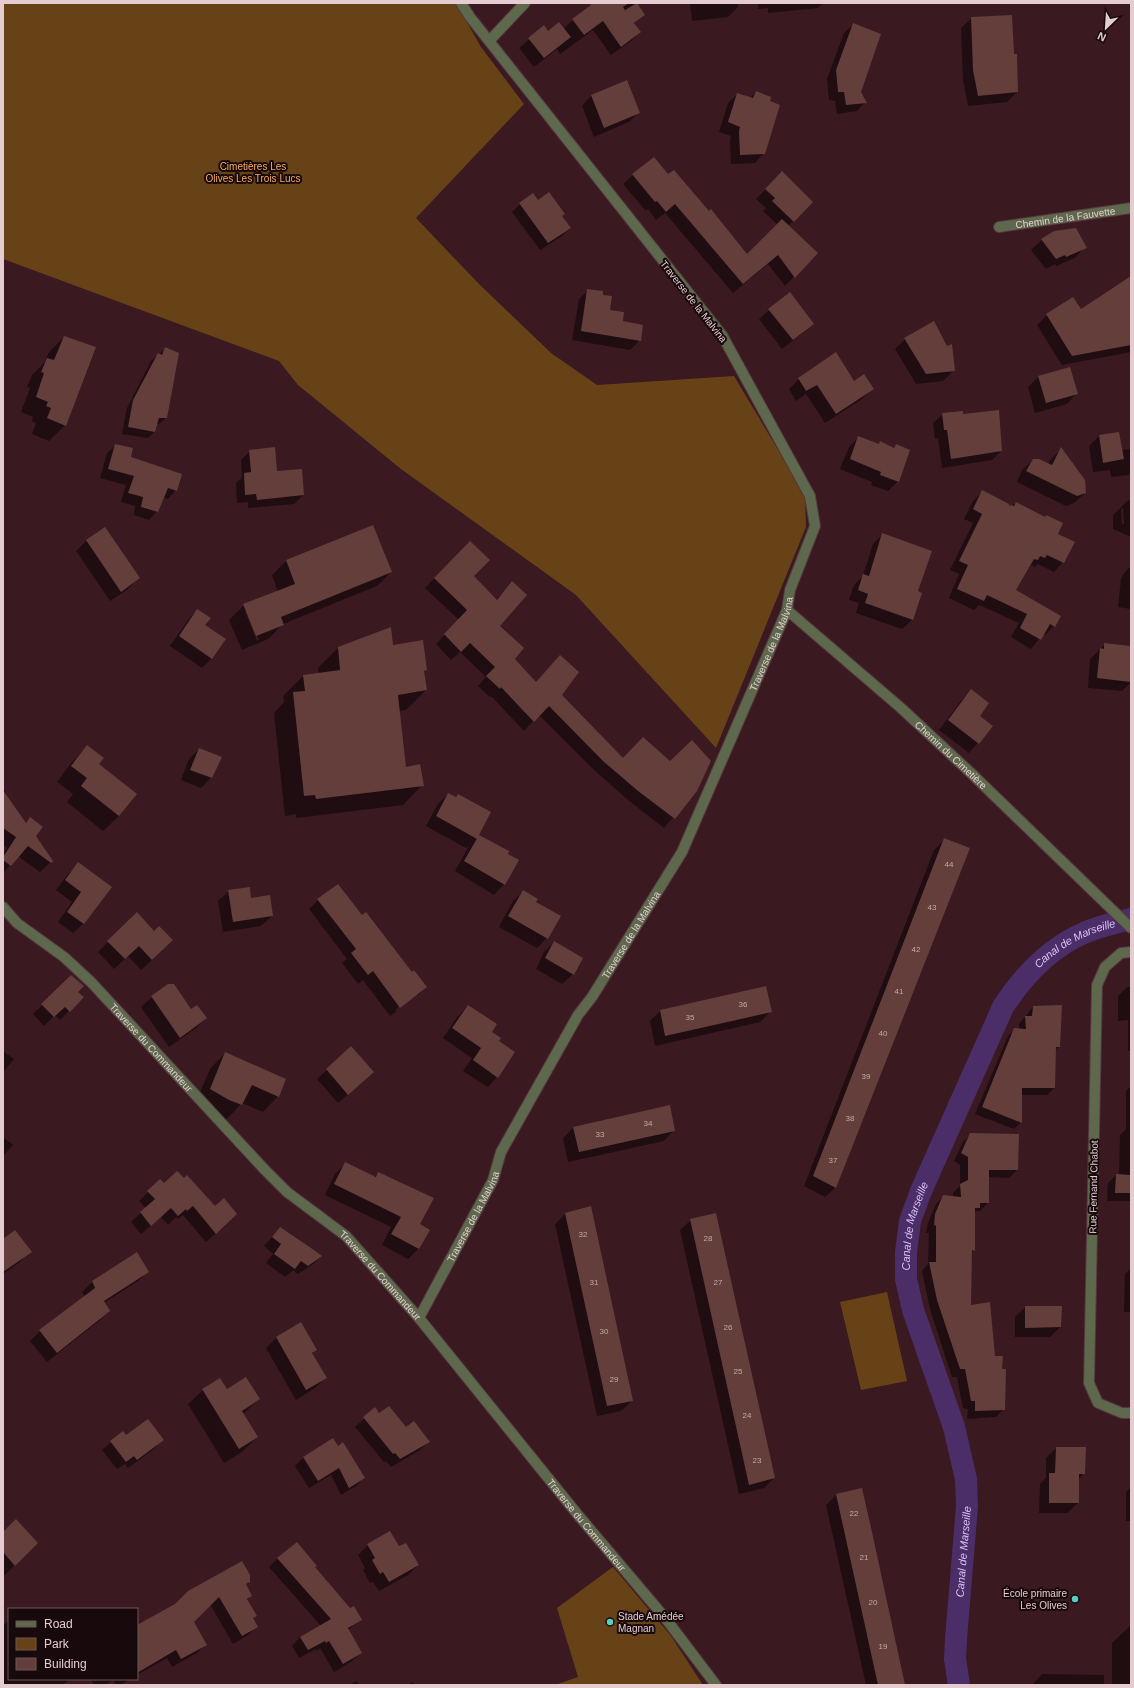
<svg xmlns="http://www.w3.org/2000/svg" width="1134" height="1688" font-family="Helvetica,sans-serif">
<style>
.green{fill:#684217}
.shadow{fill:#0007;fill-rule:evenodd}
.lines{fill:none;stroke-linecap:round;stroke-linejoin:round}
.canal{stroke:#4b2e68;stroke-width:22}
.building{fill:#643e3b}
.minor-casing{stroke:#55363d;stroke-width:12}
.minor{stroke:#5d684c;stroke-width:10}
.poi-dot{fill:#57cec1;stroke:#18090c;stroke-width:1.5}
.labels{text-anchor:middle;stroke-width:4;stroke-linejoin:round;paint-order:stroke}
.number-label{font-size:8px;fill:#c4a8ab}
.park-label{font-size:10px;fill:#f7ab5d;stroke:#18090c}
.street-label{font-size:10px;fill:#e4ccd0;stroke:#18090c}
.poi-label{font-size:10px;fill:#e4ccd0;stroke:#18090c;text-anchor:end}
.water-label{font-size:11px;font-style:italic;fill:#d9c1f7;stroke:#18090c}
</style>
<rect width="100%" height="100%" fill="#3a1921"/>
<path class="green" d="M3,3H456L481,47L524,104L416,218L479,284L551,353L597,385L734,376L805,495L806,527L716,748L576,595L401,469L298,385L279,361L3,259Z
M887,1292L907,1381L861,1390L840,1302Z
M613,1567L671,1636L703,1685H555L578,1677L557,1608Z"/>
<path class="shadow" d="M603,3H636L644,15L634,24L640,32L631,41L611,55L593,30L560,54L557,49L534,67L519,48L544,27L548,32L563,29L573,20Z
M690,3H738V7L728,17L692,21Z
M758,3H823L818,8L768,13V8L758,9Z
M972,18L1017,92L1007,102L968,106L963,80L961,28Z
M853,25L860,92L865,102L857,111L837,114L835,101L829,100L827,79L844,33Z
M626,81L639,112L629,122L594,137L582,106L591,96Z
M756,92L764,153L755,163L731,164L730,141L731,136L719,132L728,103L737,94L750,98Z
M633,175L668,176L747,255L778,225L763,211L766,208L756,199L773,182L812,202L788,226L817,253L785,286L768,264L733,293L665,213L656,220L648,209L646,211L623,184Z
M538,201L561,216L570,228L562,236L540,250L512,212L520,204Z
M1054,232L1085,247L1075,258L1056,266L1055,264L1046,269L1031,250L1042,240Z
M1131,279V352L1062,365L1037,325L1047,315L1080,310Z
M588,290L601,295L608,311L640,340L630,350L572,340L579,299Z
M769,310L812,324L803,333L782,349L759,319Z
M64,337L65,425L49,441L32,434L36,423L32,421L33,417L21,412L30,388L27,387L32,375L45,362L49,352Z
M905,339L954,370L943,381L916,384L895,349Z
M166,348V418L159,424H156L154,432L148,438L122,434L127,408L151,361Z
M1038,377L1077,393L1067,404L1035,413L1028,387Z
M799,379L853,382L872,389L862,399L825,423L806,394L796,401L789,389Z
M943,414L963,415L1001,451L992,460L942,468L938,438L935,439L933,423Z
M1099,436L1122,450L1131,449V472L1128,475L1111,477L1110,470L1093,472L1089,446Z
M859,437L878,444L880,443L893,448L896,445L898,481L888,491L871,485L872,482L840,469L849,447Z
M116,445L130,458L176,490L168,499L163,497L157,511L149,520L134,515L135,506L121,502L126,485L100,478L107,453Z
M1061,449L1085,493L1074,503L1066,506L1017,482L1022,470L1033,460L1048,464L1051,459Z
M250,451L303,495L294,504L248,508V502L237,503L236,483L242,477L241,460Z
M982,492L1008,508L1016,503L1057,534L1063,562L1054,572L1038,564L1035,567L1031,565L1015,591L1054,626L1045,635L1043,634L1031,649L1011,637L1019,623L979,605L974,610L949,598L959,574L950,570L973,523L964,519L973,501Z
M1131,500V536H1129L1113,529V515L1127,501ZM1123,508L1124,524H1122L1121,509Z
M373,526L391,572L377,586L283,624L268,639L242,650L229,620L244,605L278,592L272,575L286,561ZM245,611H247L259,640L257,641Z
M104,528L138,578L128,589L110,601L76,551L86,541Z
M882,535L917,592L921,593L912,620L902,629L856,613L859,603L849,600L854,585L863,576L873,544Z
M470,542L473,576L496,600L512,583L498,626L513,659L536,683L561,695L623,760L670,762L696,790L664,828L628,800L594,770L539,715L524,731L491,696L490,697L478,686L486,677L460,652L451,660L436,644L459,620L425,588Z
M1131,566V609L1118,607L1121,579L1124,573Z
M197,610L204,626L212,658L202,668L170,646L188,620Z
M1105,644L1131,647V682L1122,691L1088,688L1090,659Z
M338,648L426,670L423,673L426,690L406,710L399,711L405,768L422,785L403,805L296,818V814L285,816L274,713L284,702L283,696L303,676L319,674L318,668Z
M971,691L978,743L969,753L939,730L961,701Z
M88,746L98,764L136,794L119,816L103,831L67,802L73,794L57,782L72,762Z
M199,749L211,778L201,788L181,780L189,759Z
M3,787L9,800L25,823L30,819L34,836L52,861L40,872L18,856L3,873V853L7,848L3,845Z
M448,794L455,798L458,795L490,813L475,839L479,836L504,884L494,895L455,871L469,846L466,848L426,826L438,804Z
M945,839L836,1187L825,1197L804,1186L934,850Z
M78,864L110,887L84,923L73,933L58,922L72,902L56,890L68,874Z
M229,891L250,899L272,916L261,926L223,932L218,901Z
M524,891L547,938L537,948L499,927L513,901Z
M318,900L411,973L426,987L417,996V993L395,1010L397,1011L390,1016L363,980L358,984L342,963L347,959L309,909Z
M137,914L162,951L141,970L128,956L114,969L98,952Z
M554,942L573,974L562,984L536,969L544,952Z
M71,977L77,992L82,997L60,1020L55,1015L44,1026L33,1014Z
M168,985L191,1010L206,1018L196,1028L169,1047L141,1007L152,997Z
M1127,987H1131V1201H1107L1108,1183L1116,1175H1119L1120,1135L1126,1129V1091L1130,1087L1131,1051H1128V1020L1118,1021V996Z
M468,1006L497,1042V1077L488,1087L463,1071L472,1058L443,1038L458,1016Z
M1033,1007L1059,1047L1055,1050L1054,1088L1047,1095H1021V1122L1014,1129L975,1114L1008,1036L1015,1029H1019V1024Z
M660,1011L770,1012L760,1022L655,1046L650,1021Z
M351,1048L363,1081L338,1103L317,1079Z
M3,1051L14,1059L3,1072Z
M225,1053L278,1096L263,1112L242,1103L226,1120L213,1115L195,1104L210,1069Z
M574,1127L674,1130L664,1141L568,1162L563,1138Z
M971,1134L1017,1170L1009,1178L988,1177V1203L980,1211H976L974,1213V1250L971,1253L970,1306L1001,1370L1004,1409L996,1417L967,1419L968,1409L963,1408L957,1377H952L930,1309L922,1271L928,1264L929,1233H926L928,1223L936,1204L944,1196L953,1197V1193L960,1186V1165L954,1161L963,1142Z
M3,1137L13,1145L3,1156Z
M345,1164L374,1177L379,1173L418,1224L428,1230L418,1249L408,1259L382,1245L391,1227L325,1195L335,1174Z
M164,1184L226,1224L206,1242L183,1215L178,1219L176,1217L168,1225L161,1217L141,1234L131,1222L146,1208L139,1201L148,1192Z
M566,1213L632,1401L621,1411L597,1416L555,1224Z
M691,1220L774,1478L764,1488L739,1494L680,1230Z
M280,1228L320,1257L312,1265L298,1274L293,1270L285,1277L266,1263L273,1254L264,1246Z
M3,1240L30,1251L20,1262L3,1274Z
M137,1253L148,1272L138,1281L104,1303L109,1311L99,1321L47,1362L30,1341L40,1331L85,1297L82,1292L92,1282Z
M1131,1268V1312H1124L1125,1274Z
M1025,1307L1060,1327L1050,1337H1015V1317Z
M300,1323L316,1350L312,1354L325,1378L315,1388L296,1400L266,1348L276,1338Z
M203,1390H227L259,1399L243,1414L257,1437L242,1452L224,1463L188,1404Z
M375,1409L379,1414L429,1442L420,1450L391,1467L386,1461L384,1462L355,1427Z
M126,1437L162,1440L154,1449L128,1468L125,1464L117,1469L102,1450L111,1442Z
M333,1439L338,1448L364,1478L356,1486L341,1495L331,1475L309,1488L295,1466L303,1458Z
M1056,1448L1084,1473L1078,1480V1503L1067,1513H1039L1040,1484L1046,1478V1458Z
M1131,1487V1521H1126V1492Z
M836,1495L904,1685H866L826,1505Z
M3,1533L37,1543L5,1575L3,1572Z
M368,1545L399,1548L418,1565L408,1575L379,1591L373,1582L370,1583L363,1570L365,1568L358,1555Z
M278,1558L314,1567L349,1610L360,1620L348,1630L361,1653L352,1661L334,1672L320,1648L317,1651L316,1649L299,1658L292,1646L300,1637L321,1626L269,1567Z
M249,1582L245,1586L251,1596L247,1600L256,1616L252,1619L256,1627L248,1635L233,1644L210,1604L193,1621L206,1644L197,1653L172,1667L167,1658L137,1675V1627Z
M8,1622L9,1679H67L68,1680L63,1685H3V1625Z
M1131,1625V1685H1112V1643Z
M1042,1674L1104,1675V1685H1032Z
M91,1679H131L120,1685H116L113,1680L105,1685H94Z
M357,1681L359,1685H349Z
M413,1682L415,1685H408Z"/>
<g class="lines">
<path class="canal" id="s1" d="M959,1685L955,1659L956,1639L967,1506L966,1479L954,1427L913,1310L906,1279V1252L910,1221L921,1191L1003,1007C1024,975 1049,948 1084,933C1099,926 1115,923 1131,919"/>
</g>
<path class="building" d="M590,3H629L623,7L625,10L637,3L645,15L634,23L641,32L621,47L603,21L584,35L572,19L591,5Z
M1012,15L1014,54H1017L1018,92L978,96L973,70L971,17Z
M559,22L571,37L544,58L528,38L544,25L548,31Z
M853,23L881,34L861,92L867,103L846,105L844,92H838L836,70Z
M627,80L640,113L604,128L591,95Z
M756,91L771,97L770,101L780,105L765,154L740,155L739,131L740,127L728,122L737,93L753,98Z
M654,157L668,174L674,170L709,211L711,209L747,254L782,219L818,253L795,278L778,255L743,284L675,204L666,212L657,201L655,202L632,174Z
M782,171L813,202L794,222L772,201L775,198L765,189Z
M549,192L565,214L562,216L571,228L548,243L519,203L533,193L538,200Z
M1076,228L1087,248L1066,257L1065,255L1056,259L1041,239L1054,231Z
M1131,276V345L1072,356L1046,314L1073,297L1081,309Z
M587,289L603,291V295L612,296L610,310L624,312L623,321L643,325L641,341L581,331Z
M790,292L814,324L793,340L768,309Z
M934,321L947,346L952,344L955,371L926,374L904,338Z
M64,336L96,347L66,426L47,418L51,408L46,406L48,402L36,397L44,373L41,372L47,358L54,360Z
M165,347L179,353L167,418H159L155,432L128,427L133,400L158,353L162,355Z
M836,352L854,381L864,374L874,389L836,414L817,385L806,391L798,378Z
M1070,367L1078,394L1046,403L1038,376Z
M999,410L1002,451L951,459L947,430H944L942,413L963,411V414Z
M1119,432L1124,459L1103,463L1099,435Z
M858,436L879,444L880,441L894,448L896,444L910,450L899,482L880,475L881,472L850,459Z
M115,444L133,448L131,457L182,474L177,491L168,488L158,512L141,507L143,497L128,493L134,476L108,469Z
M275,447L277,471L302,469L304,495L257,500L256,494L245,495L244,473L251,472L249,450Z
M1061,447L1085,480L1086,493L1077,496L1026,471L1033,459H1039L1052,465Z
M982,490L1009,504V507L1010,505L1014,506L1016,502L1045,517L1046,515L1063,523L1058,534L1075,542L1064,563L1047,555L1045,558L1040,556L1038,560L1034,559L1016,590L1061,616L1055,627L1050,624L1041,640L1020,628L1027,614L987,595L984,601L957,589L968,565L959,561L982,514L973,509Z
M373,525L392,572L281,617L284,625L256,636L243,604L295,584L286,560Z
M105,527L140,578L121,592L86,540Z
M882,533L932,551L918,591L922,593L913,620L865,603L868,594L858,590L863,574L869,576Z
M470,541L490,560L474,576L497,600L512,581L527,595L500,626L524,648L515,659L536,682L560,655L579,672L562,695L623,758L643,737L670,761L692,740L711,761L697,791L675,819L638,791L603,761L549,706L534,722L501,687L500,689L486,676L495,667L470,643L461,652L444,634L467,610L434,578Z
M197,609L211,618L205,625L226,639L212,659L179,636Z
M391,627L393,645L423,640L427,670L424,671L427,690L398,695L406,767L420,764L424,786L316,799L315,795L304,796L293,692L305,691L303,675L340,670L338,647Z
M1104,643L1131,646V682L1097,678L1100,648L1104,649Z
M971,689L989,703L980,716L993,726L979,744L948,720Z
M87,745L104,758L99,764L137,794L119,816L81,786L87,778L71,766Z
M199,748L222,757L212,778L190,770Z
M3,790L26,823L30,817L43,827L36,836L53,861L51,863L28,846L11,866L3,860V857L16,837L3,828Z
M448,793L456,797L458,794L491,812L477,839L436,816Z
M479,835L509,851L508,854L519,860L505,885L464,861Z
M944,838L970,848L836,1188L813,1176Z
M78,862L112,887L84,924L67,912L81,892L65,880Z
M338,884L362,915L366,912L412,972L414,970L427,987L400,1008L373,971L368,975L351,953L356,949L317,899Z
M250,887L251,898L270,895L273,916L233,922L228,890Z
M523,890L538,899L536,902L561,916L548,939L508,916Z
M137,912L154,931L159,926L173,940L152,960L139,946L125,959L107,941Z
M554,941L583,958L574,975L545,958Z
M71,975L84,986L78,992L84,997L70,1012L65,1007L54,1017L41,1004Z
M168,984H174L191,1009L197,1005L207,1018L180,1038L151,996Z
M766,986L772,1012L665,1036L660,1010Z
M468,1005L497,1024L492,1032L501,1038L499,1041L515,1052L498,1078L473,1060L481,1048L452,1028Z
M1062,1005L1060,1047H1056L1055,1088H1022V1123L982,1107L1014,1028L1026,1029L1025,1016H1032L1033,1006Z
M351,1046L374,1072L348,1095L326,1069Z
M225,1052L286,1079L279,1097L252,1085L242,1105L229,1100L210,1089Z
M670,1105L675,1131L579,1152L573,1127Z
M970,1133L1019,1134L1018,1170H989V1203H980V1208H975V1251L972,1250L971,1305L990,1302L995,1356H1003L1002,1369H1006L1005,1410L975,1411V1401H971L965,1369H960L937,1300L929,1262H936V1225L934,1226L935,1214L943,1195L961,1197L960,1184L968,1180V1157L961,1153Z
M345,1162L376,1177L378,1172L434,1198L420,1224L430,1230L419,1249L391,1234L401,1217L334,1184Z
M177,1171L184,1178L187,1175L215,1206L224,1198L237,1214L216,1234L193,1206L187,1211L186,1209L178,1216L171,1208L151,1226L140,1212L155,1199L147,1191L160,1179L164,1183Z
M1116,1174L1131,1175V1193H1115Z
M591,1206L633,1401L607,1406L565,1213Z
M716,1213L775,1478L749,1485L690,1219Z
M280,1227L311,1248L322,1256L308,1266L301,1261L295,1269L274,1254L281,1244L272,1237Z
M15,1230L32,1252L3,1272V1239Z
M137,1252L149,1272L104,1301L110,1311L57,1353L39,1330L95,1288L92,1281Z
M1025,1306H1062L1061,1327L1025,1328Z
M301,1322L317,1350L312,1353L327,1378L306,1390L276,1337Z
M246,1377L260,1399L242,1411L258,1437L239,1449L202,1389L220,1378L227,1389Z
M389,1406L406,1427L414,1421L430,1442L400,1459L395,1453L393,1454L363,1417L375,1407L379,1413Z
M148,1419L164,1440L137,1460L134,1456L126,1462L110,1441L123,1431L126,1435Z
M333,1438L338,1446L343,1442L365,1478L349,1488L339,1468L318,1481L303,1457Z
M1056,1447H1086L1085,1474H1079V1503H1049V1473H1055Z
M862,1488L872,1532L905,1685H878L836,1494Z
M16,1519L38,1543L15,1566L3,1552V1532Z
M390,1531L399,1546L406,1543L419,1565L389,1582L383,1572L380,1574L372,1560L375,1558L367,1544Z
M297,1542L317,1566L315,1567L350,1608L354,1606L362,1620L348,1628L362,1653L343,1664L329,1641L326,1643L325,1641L308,1650L300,1637L331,1619L277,1558Z
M242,1561L250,1575V1582L246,1584L252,1596L247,1599L257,1616L253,1618L258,1627L242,1636L219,1597L194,1622L207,1645L181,1659L176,1650L137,1673V1625L175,1604L188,1591Z"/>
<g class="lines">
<g class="minor-casing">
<g id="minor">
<path d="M490,40L525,3"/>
<path id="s2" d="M999,227L1131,208"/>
<path id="s3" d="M787,610L901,708L973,775L1131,928"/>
<path id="s4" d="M3,907L17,923L64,957L91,982L265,1170L287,1192L346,1236L419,1318L578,1515L666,1619L716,1685"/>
<path d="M1131,952L1121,953L1105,967L1097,985L1089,1383L1098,1403L1122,1413H1131"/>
<path id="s5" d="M419,1318L493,1180L501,1152L578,1015L592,997L682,852L787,610L790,590L815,526L810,496L722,335L470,17L461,3"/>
</g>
</g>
<use href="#minor" class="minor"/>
</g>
<g class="poi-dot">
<circle cx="1075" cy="1599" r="4"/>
<circle cx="610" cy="1622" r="4"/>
</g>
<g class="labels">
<g class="number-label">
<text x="949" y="867">44</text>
<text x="932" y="910">43</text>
<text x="916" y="952">42</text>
<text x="899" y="994">41</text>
<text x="743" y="1007">36</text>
<text x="690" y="1020">35</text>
<text x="883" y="1036">40</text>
<text x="866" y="1079">39</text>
<text x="850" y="1121">38</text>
<text x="648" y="1126">34</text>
<text x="600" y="1137">33</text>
<text x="833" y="1163">37</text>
<text x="583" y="1237">32</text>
<text x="708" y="1241">28</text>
<text x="594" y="1285">31</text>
<text x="718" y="1285">27</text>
<text x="728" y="1330">26</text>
<text x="604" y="1334">30</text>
<text x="738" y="1374">25</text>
<text x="614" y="1382">29</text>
<text x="747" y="1418">24</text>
<text x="757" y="1463">23</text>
<text x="854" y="1516">22</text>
<text x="864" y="1560">21</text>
<text x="873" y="1605">20</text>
<text x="883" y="1649">19</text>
</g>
<g class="park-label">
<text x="253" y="170">Cimetières Les<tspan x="253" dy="12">Olives Les Trois Lucs</tspan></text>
</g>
<g class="street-label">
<text dy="4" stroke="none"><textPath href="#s2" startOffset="67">Chemin de la Fauvette</textPath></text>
<text transform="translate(694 301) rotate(52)" y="4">Traverse de la Malvina</text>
<text dy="4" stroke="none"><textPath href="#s5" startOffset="763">Traverse de la Malvina</textPath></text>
<text dy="4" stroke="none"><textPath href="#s3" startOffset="219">Chemin du Cimetière</textPath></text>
<text dy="4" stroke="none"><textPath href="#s5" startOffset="439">Traverse de la Malvina</textPath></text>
<text dy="4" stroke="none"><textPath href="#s4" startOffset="205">Traverse du Commandeur</textPath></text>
<text transform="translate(1093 1187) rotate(-89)" y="4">Rue Fernand Chabot</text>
<text dy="4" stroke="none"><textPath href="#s5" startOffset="115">Traverse de la Malvina</textPath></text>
<text dy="4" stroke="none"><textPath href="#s4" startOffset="529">Traverse du Commandeur</textPath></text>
<text dy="4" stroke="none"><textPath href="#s4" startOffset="853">Traverse du Commandeur</textPath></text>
</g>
<g class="poi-label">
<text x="1067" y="1597">École primaire<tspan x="1067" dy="12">Les Olives</tspan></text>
<text x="618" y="1620" text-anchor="start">Stade Amédée<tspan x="618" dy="12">Magnan</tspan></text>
</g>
<g class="water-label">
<text dy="4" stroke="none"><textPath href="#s1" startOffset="806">Canal de Marseille</textPath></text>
<text dy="4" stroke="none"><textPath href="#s1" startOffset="470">Canal de Marseille</textPath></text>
<text dy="4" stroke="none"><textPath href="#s1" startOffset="134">Canal de Marseille</textPath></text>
</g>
</g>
<rect width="1134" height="1688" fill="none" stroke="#e4ccd0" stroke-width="8"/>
<rect x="8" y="1608" width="130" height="72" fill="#18090c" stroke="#6a575a"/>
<rect x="16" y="1621" width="20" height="6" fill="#5d684c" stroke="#6a575a"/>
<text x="44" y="1628" font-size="12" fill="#e4ccd0">Road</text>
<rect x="16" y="1638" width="20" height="12" fill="#684217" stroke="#6a575a"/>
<text x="44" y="1648" font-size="12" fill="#e4ccd0">Park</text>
<rect x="16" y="1658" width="20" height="12" fill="#643e3b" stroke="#6a575a"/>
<text x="44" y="1668" font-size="12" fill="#e4ccd0">Building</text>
<g transform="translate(1106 28) rotate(205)" stroke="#18090c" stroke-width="3" paint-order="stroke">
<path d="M0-3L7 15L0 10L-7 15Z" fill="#e4ccd0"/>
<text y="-6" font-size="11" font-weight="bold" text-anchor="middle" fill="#e4ccd0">N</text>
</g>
</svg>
